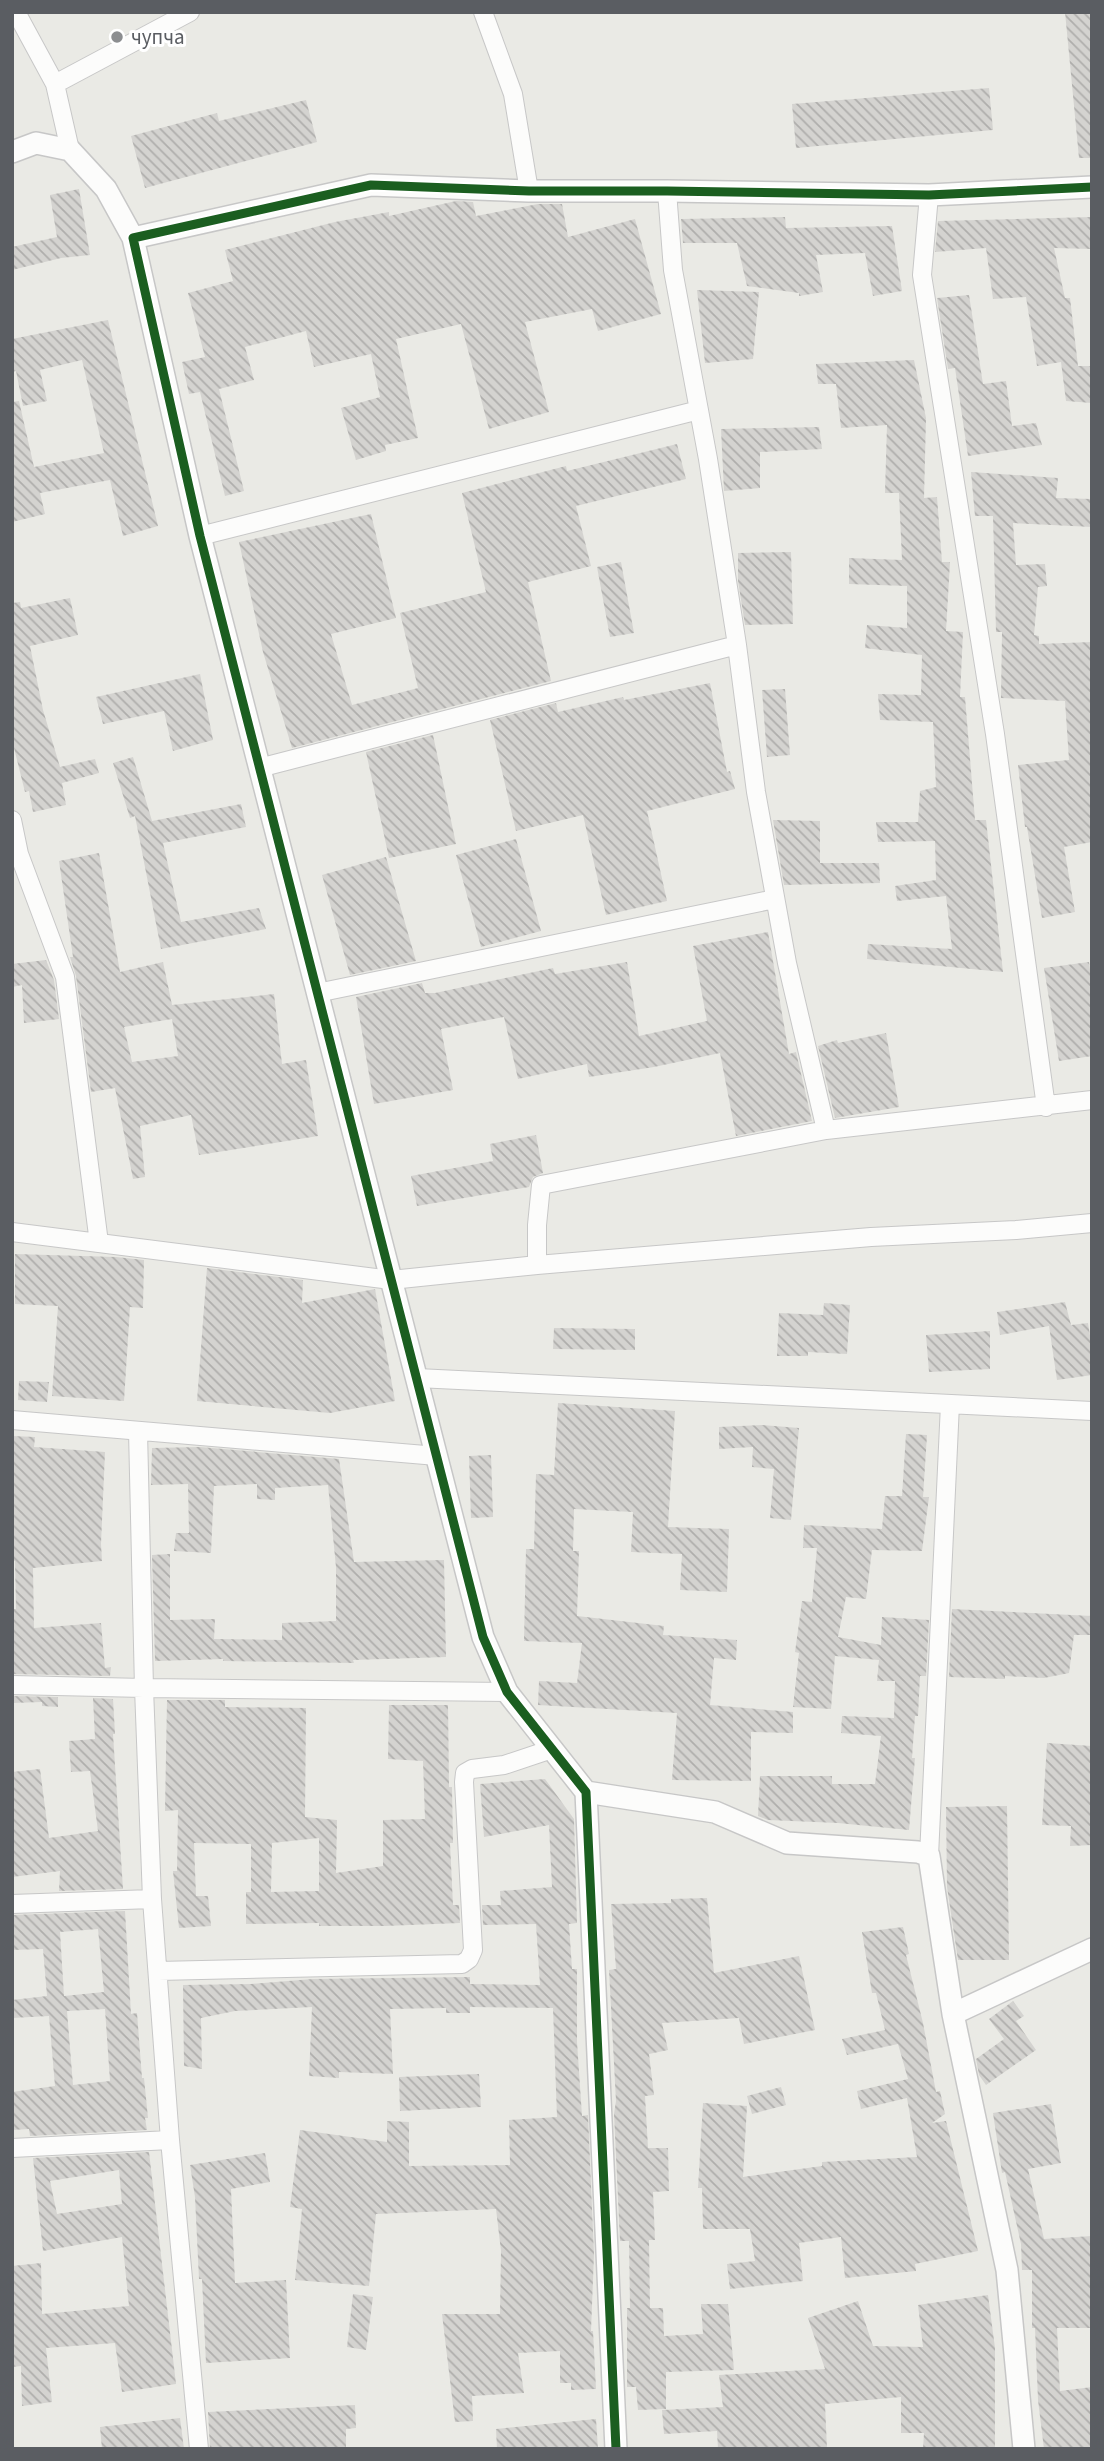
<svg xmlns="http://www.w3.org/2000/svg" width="1104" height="2461" font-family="'Source Sans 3',sans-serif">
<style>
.building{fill:url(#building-back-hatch);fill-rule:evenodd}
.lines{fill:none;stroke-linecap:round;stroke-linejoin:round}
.minor-casing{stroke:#c7c7c7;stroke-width:20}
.tertiary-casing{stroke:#c7c7c7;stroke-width:24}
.minor{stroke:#fcfcfb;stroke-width:18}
.tertiary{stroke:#fcfcfb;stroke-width:21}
.cycleway-casing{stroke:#fff;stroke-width:13}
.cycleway{stroke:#1b5e20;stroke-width:9}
.poi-dot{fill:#8c8e90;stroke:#fff;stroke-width:2.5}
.labels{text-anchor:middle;stroke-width:6;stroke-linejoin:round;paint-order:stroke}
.poi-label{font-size:21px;fill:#5a5d62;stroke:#fff;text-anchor:start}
</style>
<defs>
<pattern id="building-back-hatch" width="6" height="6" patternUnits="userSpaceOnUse" patternTransform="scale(1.75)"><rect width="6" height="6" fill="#d4d3d0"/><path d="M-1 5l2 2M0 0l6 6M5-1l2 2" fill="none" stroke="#afaeac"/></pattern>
</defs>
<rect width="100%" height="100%" fill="#eaeae5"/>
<path class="building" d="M1065,12H1092V158H1079Z
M989,88L993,130L796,148L792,104Z
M306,100L317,142L145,188L131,136L217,113L219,121Z
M79,189L90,255L61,258L12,270V247L57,237L50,195Z
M456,201L473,202L476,216L538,204H562L568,237L635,219L661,314L598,331L592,309L525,322L549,412L489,429L461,324L396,339L418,438L385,445L386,451L356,460L341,408L380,397L371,354L314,367L306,331L245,347L254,380L219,389L244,491L225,496L200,392L189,394L182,362L205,357L188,293L233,281L225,250L335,222L389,212V216Z
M785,217L786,228L892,226L902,291L873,296L865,253L816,255L823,292L799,296V293L747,286L737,243H683L681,219Z
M1092,217V249L1054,248L1065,298H1070L1078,366H1092V403L1066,401L1061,362L1037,366L1026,297L993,299L986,248L935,252L938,221Z
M697,290L759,292L753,359L705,363Z
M969,295L983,384L1006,381L1012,426L1036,423L1042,445L968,456L955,368L948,369L937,298Z
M108,320L158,526L123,536L110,480L40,493L45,514L12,522V402L19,401L34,467L104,453L82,360L40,370L47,401L23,406L16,371L12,372V339Z
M914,360L926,418L924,498L937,497L942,562H950L946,631L963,632L960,697H965L975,820H986L1003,972L867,959L868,944L952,949L946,896L897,901L895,886L936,880L935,841L878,842L876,822H918L920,791L936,787L933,722L880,720L878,694L921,695L922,655L865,648L867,625L907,628V586L849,584V558L902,560L899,493H885L887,425L841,428L836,384H818L816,364Z
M819,427L822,449L760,452V488L724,491L721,429Z
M677,444L686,479L576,506L591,566L528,582L551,681L292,748L263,652L239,542L371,514L396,618L331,634L352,705L418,688L400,613L486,592L462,493L566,466L567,471Z
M971,472L1058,478L1056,498L1092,499V527L1013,523L1016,565L1045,564L1047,586L1038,587L1034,635L1039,636V644L1092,642V842L1064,847L1075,912L1042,918L1027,827H1025L1018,765L1069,760L1065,701L1001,698L1002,632H996L993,516H975Z
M791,552L793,624L745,625L738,581V553Z
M621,562L634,633L610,637L597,567Z
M70,598L78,635L30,646L43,710L60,767L95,759L99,773L62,783L66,805L33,812L29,791L25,792L12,740V603L20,602L21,608Z
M200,674L213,740L173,751L164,711L103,724L96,697Z
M710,683L727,772L730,771L735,789L647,811L667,901L606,915L583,815L516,831L490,720L556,703L558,712L623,697L624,700Z
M785,689L790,755L767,757L762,690Z
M433,735L456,844L389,858L366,752Z
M133,757L152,821L241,804L246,827L163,843L181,922L259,908L266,929L161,949L135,816L130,818L113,763Z
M773,820L820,821V863H879L880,883L784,885Z
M516,839L541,931L481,947L456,855Z
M99,853L120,972L163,962L172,1005L274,994L282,1064L306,1060L318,1136L199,1155L191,1115L140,1126L145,1177L133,1179L115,1088L91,1092L76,976L70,957H73L59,861ZM172,1019L178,1056L132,1062L124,1027Z
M386,857L416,961L350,975L322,875Z
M768,932L789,1054L796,1052L812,1121L736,1136L720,1053L654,1067L589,1077L587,1064L518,1079L504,1017L441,1029L453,1090L374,1104L356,997L422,983L425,993H435L553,968L555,974L627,962L639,1036L707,1021L693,946Z
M46,960L54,980L59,1019L24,1023L22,985L12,987V964Z
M1089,962L1092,984V1056L1059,1061L1044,968Z
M886,1033L899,1107L835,1118L818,1046L837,1040L838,1043Z
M536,1135L543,1173L533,1177L529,1187L417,1206L411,1176L493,1161L490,1144Z
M15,1254L116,1257L144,1260L143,1308L130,1307L124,1401L52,1396L58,1306L15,1304Z
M207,1268L303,1280L302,1303L375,1289L395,1401L330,1413L197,1401Z
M1065,1302L1071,1325L1088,1323L1092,1348V1375L1057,1380L1049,1326L1000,1335L997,1312Z
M824,1303L850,1305L847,1354L808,1352V1356H777L779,1313L823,1315Z
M554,1328L635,1329V1350L553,1349Z
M990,1331V1369L929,1372L926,1335Z
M19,1381L49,1382L47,1402L18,1400Z
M558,1403L675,1411L668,1527L729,1529L727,1592L680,1590L682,1554L631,1552L633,1512L574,1509L573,1551H579L577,1616L664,1626L663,1635L737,1640L736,1660L714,1658L710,1705L793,1712V1733L751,1732V1781L672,1780L677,1713L538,1705L539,1681L577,1683L582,1643L524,1641L526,1549H534L536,1474L554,1475Z
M762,1425L799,1428L791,1520L770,1518L774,1469L752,1467L753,1447L719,1449V1427Z
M906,1434L927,1435L923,1497H929L922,1551L872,1550L866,1599L846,1597L838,1637L881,1645L882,1617L929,1620L926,1676H920L918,1716H915L912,1758H915L909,1830L838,1823L768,1820L758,1816L760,1776H832V1784H875L881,1736L841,1733L842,1716L894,1718L895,1681H877L879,1660L835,1656L831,1709L793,1707L799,1653L795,1652L802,1601L812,1602L817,1548H803L804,1525L882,1529L885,1496H902Z
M12,1436L35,1437L34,1447L105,1452L101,1544L102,1561L33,1568L34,1628L101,1623L105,1668L111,1667L110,1676L12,1674V1609H16L15,1561H12Z
M200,1447L339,1459L354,1562L444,1560L446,1657L353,1660L354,1663L223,1661V1659L155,1661L152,1555L170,1554V1620L215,1619L214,1639L282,1640V1623L336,1621V1567L328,1485L275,1488V1500L257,1499V1484L214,1486L211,1553L174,1551L176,1533H189L188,1484L151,1485L152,1448Z
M491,1455L493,1517L471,1518L469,1456Z
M952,1609L1092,1616V1635H1074L1069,1673L1044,1678L1005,1676V1679L949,1677Z
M12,1696L58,1697V1707L42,1706V1702L12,1703Z
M93,1698L113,1699L115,1734H113L123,1889L59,1891L60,1871L12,1877V1772L40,1769L49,1838L98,1831L90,1771L71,1772L69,1741L95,1739Z
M167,1700H225V1707L306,1708L305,1817L337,1820L336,1873L383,1866V1820L425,1819L423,1761L388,1759L389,1705H448L449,1787H452L453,1843H450L453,1905H459L460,1923L385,1926H319V1923L246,1924V1892H251V1844L194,1843L196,1896H208L211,1926L179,1928L173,1871H177L178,1810L165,1811ZM319,1838V1891L271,1892L272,1843Z
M1047,1743L1092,1746V1845L1070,1846L1071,1826L1042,1825Z
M545,1779L574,1819L577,1923L569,1924L572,1969H577V2042L582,2116L588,2115L594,2254L591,2331H593L596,2389L571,2390V2383H560V2351L518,2353L524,2393L472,2396L473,2421L455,2422L442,2314H500L501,2251L496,2209L376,2214L369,2286L295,2280L302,2209L290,2207L300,2130L387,2142V2121L409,2122V2166L510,2165L509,2120L557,2117L553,2008L470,2007V2013H446V2008L390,2009L393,2074L339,2072V2078L309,2076L312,2007L235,2011L201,2018L202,2069L184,2066L183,1985L251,1984L313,1979L470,1977V1984L540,1985L536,1924L483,1925L482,1905H501L500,1891L552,1887L549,1825L484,1837L480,1784Z
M1007,1806L1009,1960H958L947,1887L946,1807Z
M707,1898L714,1973L799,1956L815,2030L744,2044L739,2018L662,2023L668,2050L649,2054L654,2095L645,2096L648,2148H668L669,2191L653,2192L655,2240H649L650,2308H663L664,2336L703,2334L701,2304H728L734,2370L666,2372V2409L638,2410L636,2387H627V2308H630L629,2241H620L614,2114L616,2101L609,1970L616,1969L611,1904L671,1903V1899Z
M125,1911L131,2014L137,2013L142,2078H144L148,2118H145L147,2130L30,2136L29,2129L12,2130V2092L55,2086L49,2016L12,2018V2000L47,1996L43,1949L12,1950V1915ZM98,1929L104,1992L64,1996L60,1932ZM105,2009L110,2081L73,2085L67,2011Z
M903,1927L909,1954L906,1955L923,2023L936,2092L940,2091L945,2114L932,2123L946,2121L978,2251L915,2264L916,2271L845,2278L841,2237L799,2243L803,2281L730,2289L727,2264L755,2261L750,2229H703L702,2188H698L703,2103L747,2106L743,2177L822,2166V2162L917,2157L907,2098L861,2109L857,2091L908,2079L898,2044L847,2055L842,2039L885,2030L876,1993H872L862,1932Z
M1013,2001L1024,2016L1016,2021L1036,2050L986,2085L979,2075L976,2059L1004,2039L989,2019Z
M479,2074L481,2107L400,2111L399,2077Z
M781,2087L786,2105L752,2114L747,2096Z
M1051,2104L1061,2163L1028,2169L1044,2239L1092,2236V2328H1057L1060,2391L1092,2387V2449H1044L1038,2400L1035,2328H1032V2270H1022L1021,2244L1005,2172L1002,2173L993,2113Z
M149,2152L176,2384L122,2392L115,2343L46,2348L52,2402L22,2406L21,2366L12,2367V2266L41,2263L42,2314L129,2306L122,2237L43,2251L33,2158ZM119,2170L122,2204L57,2214L50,2181Z
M265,2153L270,2182L231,2189L235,2283L286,2280L290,2358L206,2363L202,2279H199L195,2197L190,2165Z
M353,2294L373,2297L366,2350L347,2347Z
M988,2295L995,2348V2449H923L924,2433H901V2397L825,2404L827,2449H718L717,2431L664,2434L662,2410L723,2407L719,2375L825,2369L808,2318L858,2301L873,2346L923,2347L918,2305Z
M355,2405L356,2428L346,2429V2449H210L208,2412Z
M180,2418L184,2449H102L100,2427Z
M596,2419L598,2449H497L496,2429Z"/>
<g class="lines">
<g class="minor-casing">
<path id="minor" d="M16,12L55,84L70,150
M483,12L513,94L529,191
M55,84L190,12
M667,191L673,270L708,459L737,645L756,792L787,963L826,1130
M929,195L922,275L995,734L1046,1107
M200,536L699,410
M259,768L737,645
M12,820L19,854L65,977L99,1243
M317,993L775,899
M12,1232L391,1280L537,1265V1225L541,1185L826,1130L1092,1100
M537,1265L871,1237L1016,1230L1092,1223
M417,1378L1092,1411
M12,1420L437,1456
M138,1431L144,1688L507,1692
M12,1685L144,1688L152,1899L12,1904
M929,1856L950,1404
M158,1971L462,1964L469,1959L473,1950L464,1782L465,1773L472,1769L504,1765L552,1749
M170,2140L199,2449
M12,2148L170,2140L152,1899"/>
</g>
<g class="tertiary-casing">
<path id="tertiary" d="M12,152L36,143L70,150L106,189L133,238
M586,1792L715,1812L787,1843L918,1852L929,1856L953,2014L1007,2270L1024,2449
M953,2014L1092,1949
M616,2449L586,1792L507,1692L483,1637L200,536L133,238L371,185L529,191H667L929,195L1092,187"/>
</g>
<use href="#minor" class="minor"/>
<use href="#tertiary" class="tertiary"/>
<g class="cycleway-casing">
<path id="cycleway" d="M616,2449L586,1792L507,1692L483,1637L200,536L133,238L371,185L529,191H667L929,195L1092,187"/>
</g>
<use href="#cycleway" class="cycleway"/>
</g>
<circle class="poi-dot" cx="117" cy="37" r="7"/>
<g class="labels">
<g class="poi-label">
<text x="131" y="44">чупча</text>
</g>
</g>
<rect width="1104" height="2461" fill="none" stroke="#5a5d62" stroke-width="28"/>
</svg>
